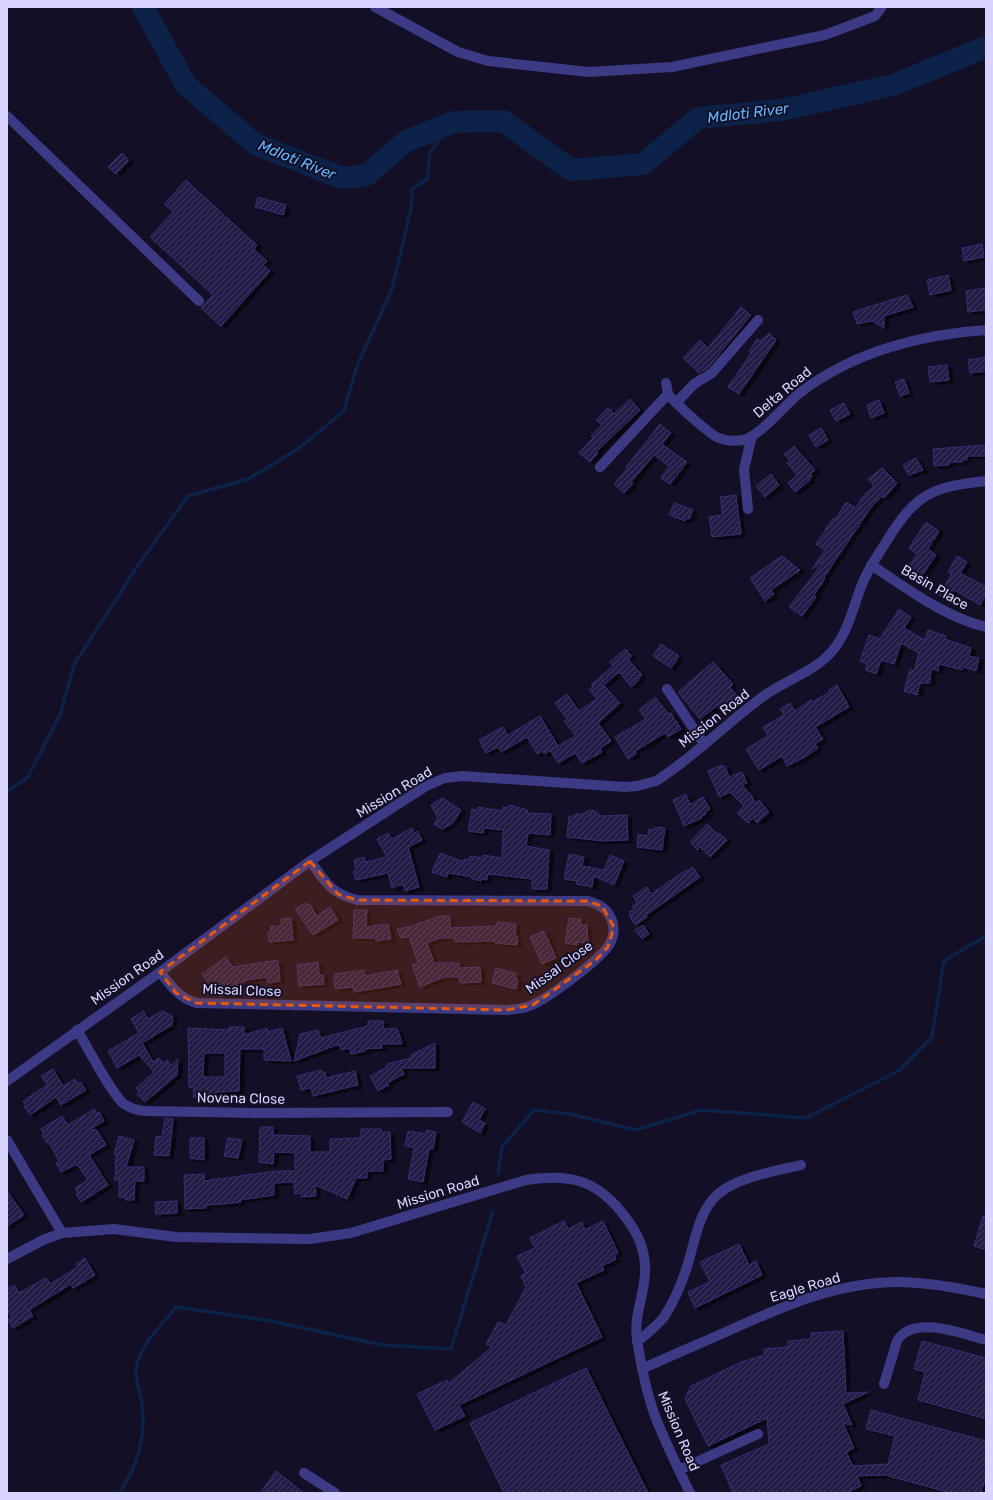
<svg xmlns="http://www.w3.org/2000/svg" width="993" height="1500" font-family="Rubik,sans-serif">
<style>
.lines{fill:none;stroke-linecap:round;stroke-linejoin:round}
.stream{stroke:#0c2248;stroke-width:3.5}
.river{stroke:#0c2248;stroke-width:22}
.building{fill:url(#building-hatch);stroke:#3b2d73;fill-rule:evenodd;filter:url(#shadow)}
.minor{stroke:#3d3a85;stroke-width:10}
.marked{fill:#e8590c;fill-opacity:0.2;stroke:#e8590c;stroke-width:3;stroke-dasharray:8 5;stroke-linejoin:round}
.labels{text-anchor:middle;stroke-width:4;stroke-linejoin:round;paint-order:stroke}
.street-label{font-size:14px;fill:#d9d4ff;stroke:#130f26}
.water-label{font-size:15px;font-style:italic;fill:#62b6ff;stroke:#130f26}
</style>
<defs>
<pattern id="building-hatch" width="6" height="6" patternUnits="userSpaceOnUse"><rect width="6" height="6" fill="#241b47"/><path d="M-1 1l2-2M0 6l6-6M5 7l2-2" fill="none" stroke="#433b63"/></pattern>
<filter id="shadow"><feDropShadow dx="4.5" dy="2.5" stdDeviation="0" flood-color="#0009"/></filter>
</defs>
<rect width="100%" height="100%" fill="#130f26"/>
<g class="lines">
<path class="stream" d="M7,791L27,778L60,715L74,665L138,565L188,496L248,479L298,449L344,411L357,366L392,289L411,209L412,189L427,179L430,152L454,122
M498,1173L502,1147L534,1110L570,1114L635,1130L702,1110L806,1118L900,1070L932,1037L944,961L986,936
M119,1493C138,1467 146,1435 142,1404C141,1393 134,1378 136,1368C140,1344 162,1325 176,1307L271,1321L382,1345L451,1349L493,1211"/>
<path class="river" d="M143,7L186,85L255,144L342,178L367,175L406,141L454,122L503,121L571,170L643,164L698,118L782,110L893,85L986,47"/>
</g>
<path class="building" d="M122,153L129,160L116,174L108,167Z
M186,180L257,245L254,249L267,261L263,265L270,271L221,326L201,308L213,295L150,237L173,212L164,204Z
M258,197L286,205L283,215L255,207Z
M982,244L984,257L964,261L962,248Z
M948,275L951,290L930,295L927,280Z
M986,288V310L968,312L966,291Z
M907,295L913,307L884,316V328L872,321L857,324L853,312Z
M741,307L751,315L708,368L699,373L683,358L700,340L708,348Z
M769,333L776,340L739,394L728,387L751,353L749,352L757,339L761,341Z
M986,357V371L970,373L968,360Z
M947,365L949,380L930,382L928,367Z
M904,379L909,393L900,396L895,382Z
M630,399L640,410L596,452L598,453L590,462L579,453L593,438L591,436L602,425L596,420L608,407L614,414Z
M879,400L884,413L871,418L867,405Z
M844,403L850,414L836,421L830,410Z
M660,424L671,433L662,444L687,462L670,484L661,478L669,466L654,455L631,482L633,483L624,493L614,484L628,468L626,467Z
M821,428L828,440L816,447L809,435Z
M986,445V456H967V460H962V462H949V465L934,466L933,449Z
M794,446L815,470L810,474L812,476L809,478L810,480L795,492L788,483L797,475L787,463L790,461L784,454Z
M916,458L923,470L909,475L903,465Z
M882,468L897,483L884,498L882,496L872,506L824,577L825,578L814,595L816,597L802,616L789,607L824,561L812,569L825,550L816,544L833,518L835,520L846,502L856,508L863,496L874,486L868,479Z
M771,474L779,485L765,497L756,486Z
M736,495L741,534L712,537L709,517L723,515L720,497Z
M674,503L693,510L689,519L687,518L685,521L669,515Z
M926,522L939,531L934,540H928L932,542L928,549L936,555L921,577L908,568L917,554L909,548Z
M782,556L800,570L771,590L774,594L765,601L750,578Z
M957,556L967,562L960,573L986,587V594L980,605L954,590L948,600L939,595L952,574L948,572Z
M899,609L911,617L904,628L925,640L928,630L946,636L945,639L971,648L969,656L979,658L976,671L963,667L962,670L939,664L938,671L931,669L930,683H920L917,695L904,691L910,669L914,671L919,653L901,643L894,664L881,660L876,674L865,670L867,664L860,661L869,635L880,639Z
M661,644L679,656L671,668L653,656Z
M625,649L632,656L628,659L642,675L638,679L639,680L631,687L619,672L605,684L599,678L613,666L610,662Z
M713,662L733,684L730,687L737,696L725,706L722,702L700,719L678,692Z
M598,679L620,703L598,723L611,741L600,749L602,752L582,763L575,753L558,763L550,750L576,736L564,721L567,719L555,703L567,694L579,711L597,699L589,690L593,687L591,685Z
M837,685L849,707L815,727L823,739L815,744L818,748L805,757L787,766L782,756L759,770L746,749L768,736L763,727L784,715L780,709L790,703L795,711L811,700L812,702L830,692L829,690Z
M655,697L669,714L671,713L681,729L668,737L665,733L635,751L636,754L628,759L615,737L646,719L639,710Z
M540,716L558,746L544,754L543,751L537,754L527,737L501,752L498,747L486,753L479,740L503,727L508,735Z
M722,765L723,767L725,766L729,777L742,772L747,783L742,785L752,796L755,803L759,800L769,812L757,823L753,818L748,823L737,813L744,806L730,792L719,797L708,771Z
M686,794L690,805L703,797L710,809L705,812L706,814L700,817L702,818L684,826L673,800Z
M442,798L461,810L453,823L442,829L434,824L438,818L431,805Z
M509,805L528,810L527,813L551,814L550,835L528,833L526,846L549,850L547,889H532V879L488,874L487,880L481,879V881L472,879V877L448,873L447,877L432,872L440,853L464,862V859L469,860L470,856L482,858L483,855L502,858L503,830L484,828L483,833L468,831L472,809L477,810L478,807L502,811L503,807L508,808Z
M589,810L595,811L601,816L627,815L628,840L602,841L567,837L569,816H575V814H583Z
M707,824L718,834L719,833L727,840L710,857L700,847L697,850L690,842Z
M655,827L665,828L662,850L637,847L638,834L648,836L649,829L654,830Z
M412,828L415,833L417,831L422,840L408,847L419,887L405,891L403,884L392,888L388,873L356,880L353,871H356L354,860L364,857L365,862L387,857L377,839L388,833L392,839Z
M569,854L584,857L582,866L604,870L610,855L624,861L614,885L594,876L592,887L576,884L577,881L564,879Z
M693,867L700,877L646,915L647,917L635,925L629,915L631,914L629,912L634,909L632,906L637,903L633,896L647,887L651,894L686,870L687,871Z
M305,903L306,905L308,904L311,906L317,916L330,907L338,920L313,935L295,909Z
M354,910H367L366,927L388,924L391,939L376,941V938H353Z
M440,916H450V928L497,926V922L516,924L515,936H518L517,945L495,943V941L460,942L454,941V938H440L427,943L434,963H459V968L480,967L481,982L460,983L459,977H444L420,987L412,965L418,963L409,937L401,938L397,929L409,927Z
M291,918L293,940L269,942L268,932H271L270,926H281V919Z
M569,918L581,919L580,924L587,925L588,943L577,942V945L565,943Z
M643,925L649,934L642,939L635,930Z
M544,931L556,958L542,964L530,937Z
M226,957L233,967L278,960L280,981L268,983L267,977L247,980L221,997L214,986L212,988L202,974Z
M318,962L319,975H323L324,984L299,986L297,965Z
M496,968L517,974L516,979L518,980L516,989L492,983Z
M364,970L365,976L397,970L401,984L354,992L353,987L335,989L334,974Z
M143,1011L148,1019L162,1011L173,1016L172,1025L142,1043L153,1062L159,1058L163,1063L167,1060L171,1065L178,1059L177,1075L145,1102L137,1094L139,1092L136,1088L154,1072L139,1055L117,1068L108,1051L139,1033L131,1019Z
M368,1021H383L384,1029L395,1028L398,1030L402,1044H381L382,1048L365,1049V1051L351,1054L349,1048L341,1050L339,1044L294,1061L300,1034L318,1030L321,1038L368,1026Z
M229,1027H244V1035L267,1028L268,1032L282,1028L291,1061L264,1060V1049H240L239,1091L216,1092V1095L204,1094V1098L193,1097L194,1088L189,1087L188,1028L229,1030ZM204,1053H225V1077H203Z
M435,1043V1068H401L404,1074L387,1083L389,1085L378,1091L370,1076L387,1067V1064L412,1058L411,1055Z
M53,1069L63,1086L75,1079L78,1084L80,1082L86,1090L61,1105L56,1097L30,1115L24,1107L26,1106L23,1101L47,1085L41,1076Z
M321,1070V1072H325L326,1078L355,1071L358,1085L313,1096L311,1088L301,1090L297,1076Z
M473,1102L485,1109L479,1120L485,1123L480,1133L462,1122Z
M94,1109L97,1114L99,1112L104,1121L91,1129L97,1130L106,1145L89,1155L108,1185L81,1202L76,1194L78,1193L75,1188L88,1180L77,1164L61,1172L56,1163L59,1162L49,1142L47,1143L42,1135L44,1134L41,1129L62,1116L68,1125Z
M165,1118L173,1119L169,1156L154,1155L156,1136L162,1137Z
M260,1127H273V1135L310,1136V1152H330V1139L361,1138V1129H381L382,1132H390L391,1159L383,1160V1171H367V1178H356L347,1199L315,1185L316,1196L301,1197V1193L295,1194L294,1182L274,1183V1195L240,1200L241,1202L224,1204L206,1205V1208L185,1209L184,1175L204,1174V1181L276,1171H295L296,1169L295,1168V1153L274,1152L273,1164L259,1162Z
M426,1130L436,1132L433,1149H429L423,1182L408,1179L414,1148L405,1146L408,1131L426,1134Z
M119,1136L134,1140L126,1167H144V1181H135L134,1200H125V1197H119V1178L115,1181L116,1154H114Z
M190,1138H204V1160L190,1158Z
M228,1138L242,1140L238,1158L224,1156Z
M7,1191L24,1215L7,1226Z
M177,1201V1213L156,1214L155,1202Z
M983,1216H986V1250L974,1246Z
M564,1221L568,1229L582,1222L585,1230L603,1221L618,1253L614,1255L616,1259L602,1266L604,1270L576,1283L602,1337L459,1405L465,1416L435,1430L417,1394L447,1380L449,1383L492,1347L486,1344L498,1322L506,1325L526,1287L521,1276L526,1274L517,1256L535,1248L530,1238Z
M739,1244L749,1265L756,1261L762,1275L695,1308L688,1292L710,1282L700,1262Z
M85,1258L95,1275L73,1288L71,1284L29,1310L33,1316L13,1328L8,1320L12,1317L7,1309V1289L14,1285L19,1293L46,1278L50,1284L78,1267L76,1264Z
M843,1331L846,1393L868,1392L843,1404L852,1425L843,1423L854,1448L846,1452L853,1466L888,1464L895,1436L866,1429L871,1410L986,1441V1476L981,1493H951L885,1475L857,1476L861,1486L846,1493H733L721,1465L769,1444L767,1418L708,1446L685,1399L691,1386L741,1362L764,1355V1349L788,1347V1341L811,1339V1333Z
M922,1341L986,1358V1419L918,1400L925,1372L914,1369Z
M586,1368L648,1493H504L470,1423Z
M276,1471L304,1493H260Z"/>
<g class="lines">
<path class="minor" d="M375,7L458,52L488,61L589,72L672,67L825,35L875,16L882,7
M7,116L199,301
M666,383C667,386 667,392 669,395C675,403 710,435 719,438C726,441 736,441 743,440C762,435 785,404 801,392C853,352 922,334 986,330
M677,402L694,384L712,373L758,320
M600,467L668,394
M748,509L744,469L752,436
M871,565C907,588 944,617 986,627
M667,689L704,744
M160,972C171,986 178,997 196,1003L507,1010C516,1009 525,1009 534,1004C551,996 595,963 607,948C614,939 616,926 610,916C605,907 598,904 588,901L357,900C330,893 326,882 310,861
M77,1030C87,1046 112,1095 124,1104C131,1109 137,1110 145,1111L259,1113L448,1112
M7,1081L160,972L310,861L426,786L445,778L463,776L625,787L637,786L656,781C696,756 729,720 768,693C789,679 817,670 833,650C848,632 853,608 861,587C867,570 877,557 886,542C916,494 930,487 986,481
M7,1140L62,1233L114,1229L176,1237L310,1239L351,1233L526,1180C571,1173 598,1180 626,1218C637,1232 644,1247 645,1265C647,1290 633,1314 637,1339C641,1366 646,1391 655,1416C665,1442 678,1468 690,1493
M7,1259L43,1240L62,1233
M637,1342C646,1334 657,1326 664,1317C673,1303 681,1285 686,1270C694,1246 698,1211 718,1194C738,1177 776,1171 801,1165
M642,1369C670,1356 699,1344 728,1331C783,1306 840,1281 902,1282C930,1283 959,1288 986,1294
M884,1384L897,1341C913,1314 962,1334 986,1340
M679,1470L758,1434
M304,1473L335,1493"/>
</g>
<path class="marked" d="M310,861L338,894L357,900L588,901L602,906L614,927L608,947L596,960L533,1005L507,1010L196,1003L176,993L160,972Z"/>
<g class="labels">
<g class="street-label">
<text transform="translate(782 392) rotate(-40)" y="5">Delta Road</text>
<text transform="translate(935 587) rotate(30)" y="5">Basin Place</text>
<text transform="translate(714 718) rotate(-38)" y="5">Mission Road</text>
<text transform="translate(394 792) rotate(-31)" y="5">Mission Road</text>
<text transform="translate(559 967) rotate(-36)" y="5">Missal Close</text>
<text transform="translate(127 977) rotate(-35)" y="5">Mission Road</text>
<text transform="translate(242 990) rotate(2)" y="5">Missal Close</text>
<text transform="translate(241 1098) rotate(1)" y="5">Novena Close</text>
<text transform="translate(438 1192) rotate(-17)" y="5">Mission Road</text>
<text transform="translate(805 1287) rotate(-17)" y="5">Eagle Road</text>
<text transform="translate(679 1431) rotate(67)" y="5">Mission Road</text>
</g>
<g class="water-label">
<text transform="translate(748 113) rotate(-7)" y="5">Mdloti River</text>
<text transform="translate(297 160) rotate(22)" y="5">Mdloti River</text>
</g>
</g>
<rect width="993" height="1500" fill="none" stroke="#d9d4ff" stroke-width="16"/>
</svg>
